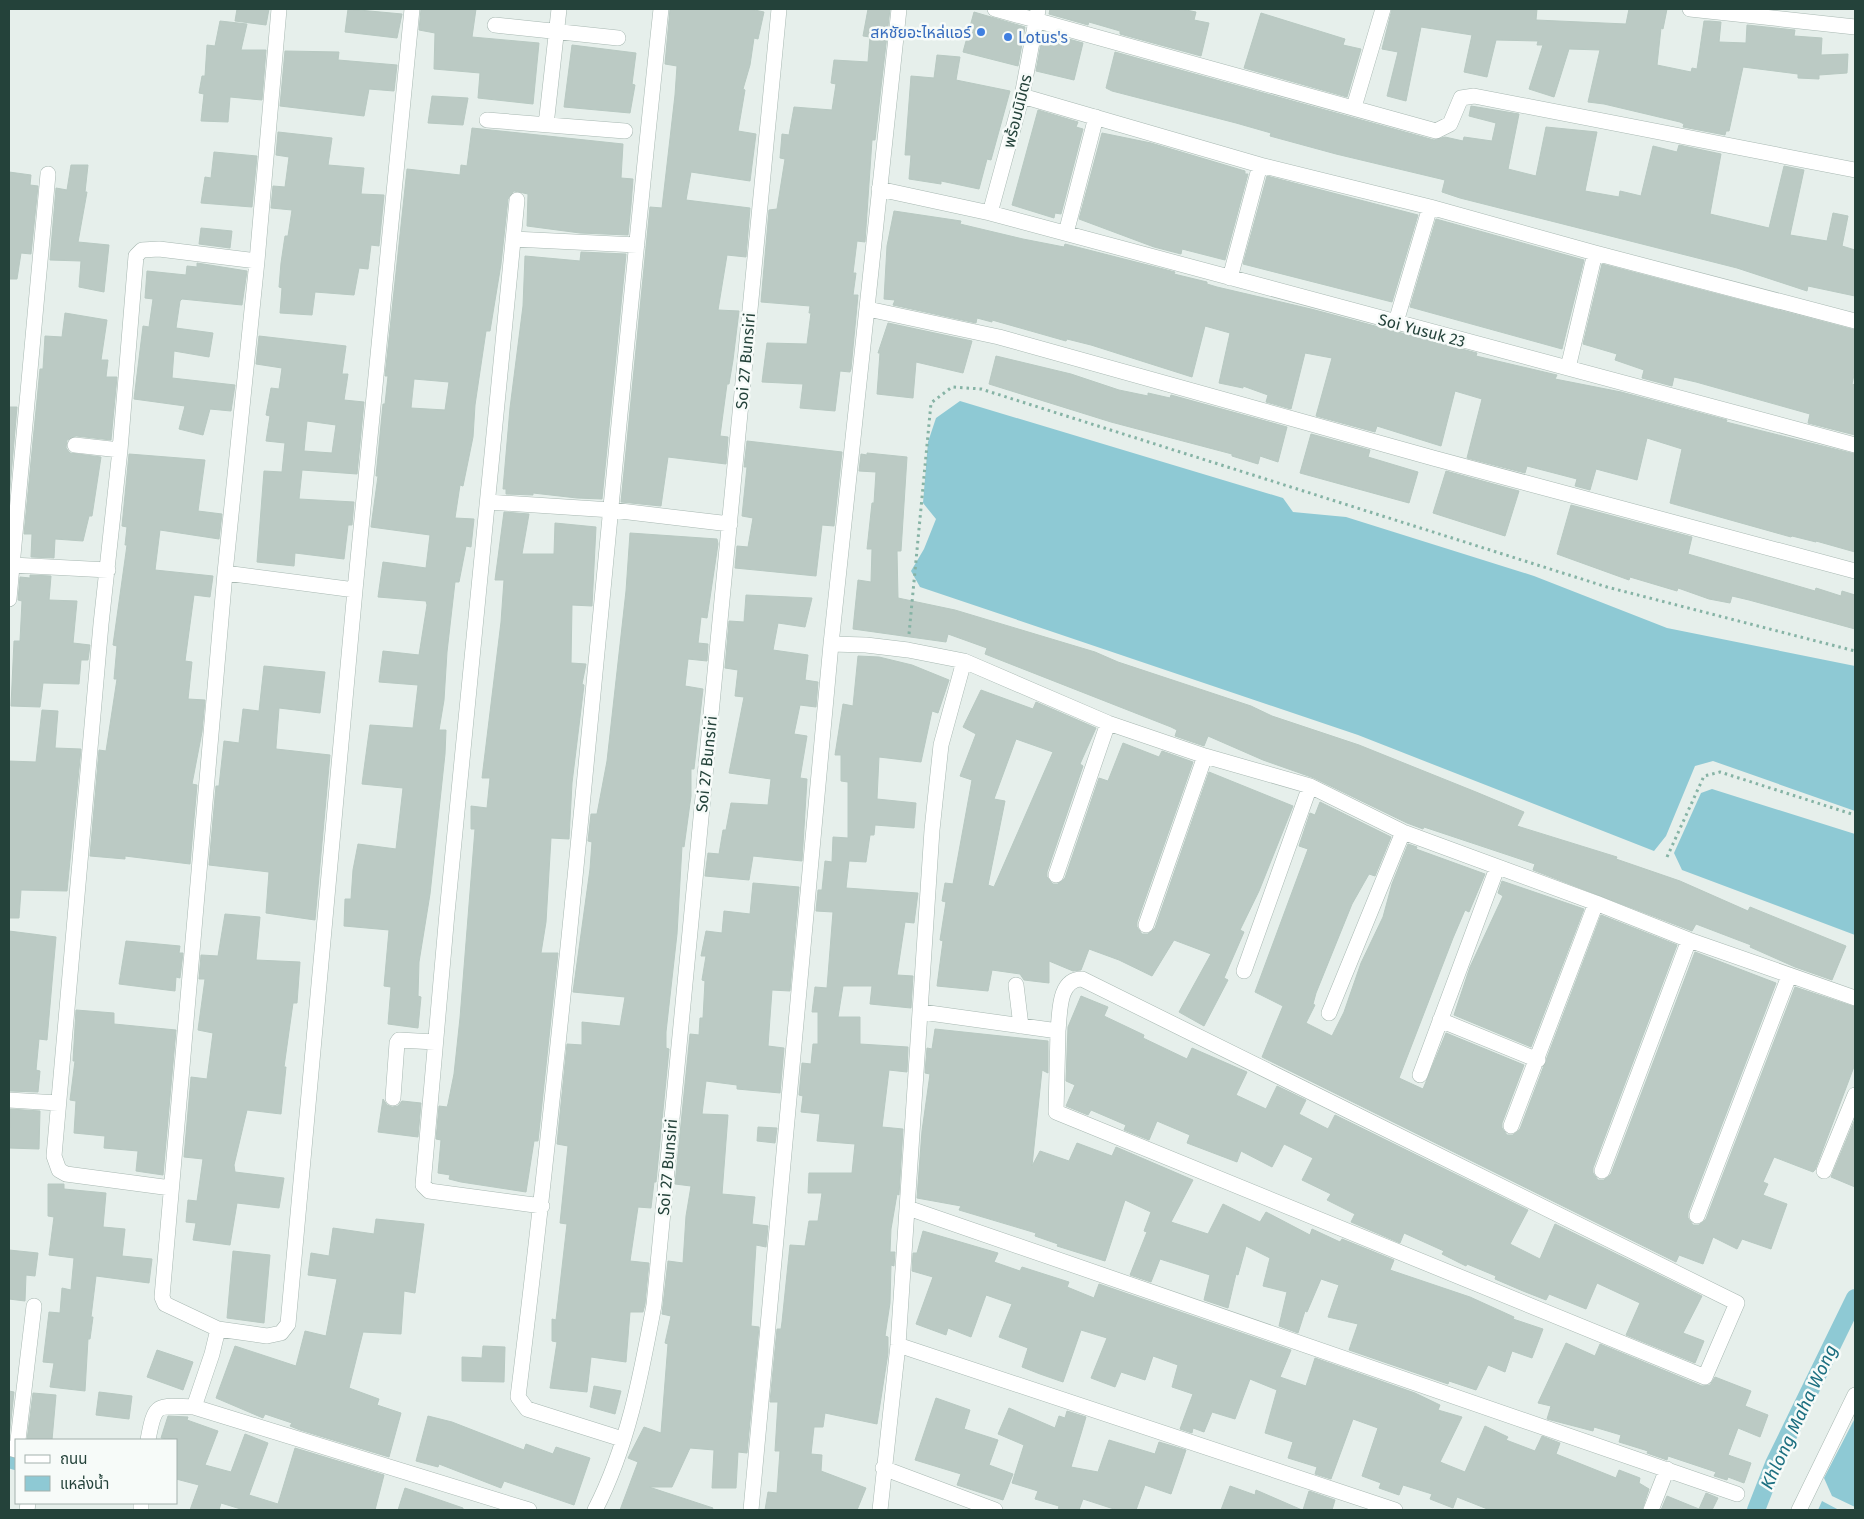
<svg xmlns="http://www.w3.org/2000/svg" width="1864" height="1519" font-family="'Fira Sans','Noto Sans Thai',sans-serif">
<style>
.water{fill:#8ec9d4}
.lines{fill:none;stroke-linecap:round;stroke-linejoin:round}
.canal{stroke:#8ec9d4;stroke-width:18}
.building{fill:#bbcac4;stroke:#b8c9c2;fill-rule:evenodd}
.minor-casing{stroke:#a8b8b2;stroke-width:16}
.path{stroke:#86b3a5;stroke-width:3;stroke-dasharray:2.5 4;stroke-linecap:butt}
.minor{stroke:#fff;stroke-width:15}
.shop-dot{fill:#3f7fe0;stroke:#f7fbf9;stroke-width:2}
.labels{text-anchor:middle;stroke-width:5;stroke-linejoin:round;paint-order:stroke}
.shop-label{font-size:16px;fill:#366cbe;stroke:#f7fbf9;text-anchor:end}
.street-label{font-size:16px;fill:#24423a;stroke:#f7fbf9}
.water-label{font-size:18px;font-style:italic;fill:#1c6f80;stroke:#f7fbf9}
</style>
<rect width="100%" height="100%" fill="#e6efeb"/>
<path class="water" d="M960,401L1283,498L1293,512L1346,517L1534,576L1667,628L1855,666V811L1713,761L1695,766L1666,836L1654,851L1358,735L920,587L911,571L924,549L936,519L923,503L928,442L936,418Z
M1712,789L1855,834V935L1682,870L1674,853L1701,793Z
M1855,1418V1507L1832,1496L1824,1478Z
M1822,1501L1839,1510H1818Z"/>
<g class="lines">
<path class="canal" d="M9,1459L16,1461
M1756,1510L1774,1464L1855,1298"/>
</g>
<path class="building" d="M237,9H269L266,25L235,21Z
M348,9L402,14L397,38L345,32Z
M421,9H476L472,37L539,43L533,104L478,98L480,73L434,69L435,33L419,30Z
M670,9H750L764,12L758,39L754,38L750,65L743,89L745,90L738,131L756,134L750,181L691,172L686,200L750,208L746,257L727,255L718,310L739,311L733,360L729,384H727L720,436L728,437L726,464L668,457L661,506L621,502L650,207L662,208L675,95L677,66L665,64Z
M868,9H890L875,140H872L865,242L857,241L853,273H856L853,295H858L851,369L850,372L840,371L835,411L800,408L803,384L762,382L767,343L807,344L811,313H809L810,306L761,302L769,210L777,209L785,159L780,158L782,134L789,135L794,107L832,110L836,84L831,83L834,60L868,62L870,37L863,36Z
M1050,9H1181L1196,12L1194,20L1209,23L1201,56L1120,34V31L1089,22L1088,25L1049,14Z
M1392,9H1537L1536,20L1626,24L1629,9H1667L1663,29L1661,28L1657,65L1691,72L1692,68L1697,69L1704,21H1709L1721,22L1719,42L1746,43L1747,25L1795,30L1794,36L1822,38L1821,55L1848,54L1847,73L1819,75V79L1798,78V74L1743,67L1729,131H1726L1725,135L1683,127L1684,124L1680,122L1604,104L1588,102L1600,50L1569,49L1554,97L1529,89L1543,45H1537L1538,41L1496,40L1487,77L1464,72L1472,35L1421,27L1406,101L1387,96L1398,52L1382,49Z
M974,12L1025,27L1018,66L963,52Z
M1261,13L1345,39L1343,45L1361,49L1347,97L1244,68Z
M220,21L247,24L241,50H266L262,100L230,97L228,122L201,121L204,94L199,93L202,76H205L207,45L215,46Z
M1043,32L1083,43L1074,80L1036,71Z
M572,45L636,53L632,84L635,85L630,113L564,107Z
M285,51L339,52L338,60L397,65L394,91L369,89L364,116L280,106Z
M1115,52L1434,140L1445,137L1463,141L1464,137L1492,141L1496,123L1469,116L1471,106L1519,114L1508,169L1536,176L1546,127L1597,132L1585,191L1619,197L1620,191L1641,196L1653,146L1677,152L1679,145L1721,154L1710,214L1769,228L1784,166L1804,170L1790,235L1827,241L1833,213L1848,216L1842,246L1855,250V296L1808,286L1807,291L1737,268L1460,198L1442,192L1445,180L1336,154L1270,136L1271,133L1236,123L1112,91L1106,88Z
M937,55L960,57L956,80L1010,91L991,160L987,159L979,189L941,181V184L909,179L911,155H905L911,76L934,78Z
M432,96L468,98L463,125L428,123Z
M1038,110L1078,122L1076,127L1083,129L1061,214L1055,213L1054,218L1012,205Z
M472,128L623,144L621,178L633,179L631,205L628,235L580,233L527,226L528,194L514,191L508,199L501,264L490,331H486L475,405L473,437L463,486L460,485L455,518L474,519L471,547L466,546L459,582H455L447,652L444,700L439,730H446L445,754L430,894L419,962L418,996L421,997L418,1028L388,1024L391,987L384,986L389,930L344,926L345,899H351L353,870L358,844L396,849L403,788L362,784L370,725L413,728L418,685L379,682L383,651L419,655L427,605L426,601L378,597L383,562L426,568L430,535L371,527L378,476H376L383,404H385L388,376H385L407,169L460,175L461,165L467,166ZM414,379L449,382L445,410L411,408Z
M278,132L332,138L328,165L364,168L361,194L384,195L379,246L371,245L368,269L359,268L354,295L315,292L312,315L280,313L282,288L279,287L281,263L285,236H288L292,210L271,208L273,186L285,187L289,157L276,155Z
M1102,133L1151,143L1245,171V174H1248L1225,260L1182,249L1181,254L1154,247L1079,219Z
M214,152L257,156L252,207L201,203L205,177L211,178Z
M71,165H88L85,192H87L78,242L109,245L104,292L79,287L81,261L50,260L56,188L67,190Z
M9,172L31,175L30,185L38,186L31,254L21,253L17,279H9Z
M1267,176L1418,215L1392,302L1243,264Z
M894,211L961,221L960,224L1023,239L1064,247L1065,244L1175,272L1174,274L1207,282V284L1217,287L1311,309L1477,353L1476,356L1557,375L1555,379L1621,392L1727,420L1726,422L1855,454V552L1816,541V542L1792,536L1791,537L1670,503L1682,449L1647,438L1637,480L1596,469L1590,490L1575,486L1577,479L1527,466L1525,473L1467,458L1482,399L1455,391L1441,446L1377,426L1375,432L1316,416L1332,358L1305,353L1291,409L1266,402L1268,395L1243,386V388L1219,383L1230,333L1205,326L1192,377L1091,345L1067,339L1066,341L992,320V322L977,318L976,323L893,305L895,300L884,299L887,246Z
M1436,219L1584,260L1562,349L1410,307Z
M201,228L232,231L230,248L199,244Z
M581,252L626,254L602,499L577,498L533,493V495L506,494V489H503L510,408L523,306L525,256L580,261Z
M197,263L247,271L242,305L182,299L180,301L176,328L213,333L209,357L174,351L172,378L235,385L231,411L210,409L203,435L179,429L185,406L134,399L143,326L149,327L153,299L145,298L147,271L186,275L187,266L197,267Z
M1602,264L1855,330V370L1852,384L1855,385V435L1808,423L1810,414L1696,382L1674,377L1672,386L1642,378L1644,370L1615,360L1617,354L1583,344Z
M65,313L107,320L101,360H108L106,377H117L111,440L76,436L67,440L66,448L70,453L101,457L92,516H89L83,541L55,539L54,558L31,557L32,534H24L40,369H43L45,336L62,337Z
M888,323L972,341L963,373L916,362L913,398L877,394L880,353H878Z
M259,336L346,346L342,374H348L344,400L364,402L357,474L302,470L299,499L354,502L352,525H348L344,559L295,553L294,566L257,562L264,471L282,472L285,443L266,441L270,416L266,415L271,388L279,389L282,368L256,364ZM307,421L336,425L332,453L304,451Z
M996,356L1071,374L1119,390L1148,396V393L1170,398L1171,395L1287,427L1278,462L1260,456L1258,464L1232,456V454L1111,422L989,384Z
M9,407H17L9,499Z
M1311,434L1370,450L1368,457L1418,472L1409,503L1300,473Z
M747,441L842,452L834,526L822,525L816,576L735,568L737,546L748,547L753,518L742,516L747,467H744Z
M867,453L907,457L901,551H897L898,598L955,610L1095,652L1118,662L1251,706L1272,716L1359,745L1476,792L1524,812L1517,826L1617,857L1616,859L1680,881L1748,911L1750,907L1846,946L1832,980L1795,967L1750,947L1751,945L1696,924L1692,931L1533,870L1535,864L1424,827L1423,829L1407,823L1314,778L1263,760L1208,736L1204,746L1175,736L1177,730L1171,727L985,654L987,648L948,634L946,642L853,629L858,580L871,582L872,549H867L872,503H874L876,472L859,471L861,454L867,455Z
M129,454L205,460L198,511L222,514L219,539L160,530L155,570L213,576L210,597L194,595L185,661L192,662L188,699L205,700L202,732L192,784L197,785L190,864L125,856V859L90,856L99,750L106,751L117,679H114L117,646L113,645L127,545H125L127,527L122,526Z
M1446,471L1519,491L1505,536L1433,513Z
M1571,505L1692,537L1688,554L1815,591L1816,588L1841,596L1842,591L1855,595V629L1749,600L1732,596L1730,603L1709,599L1678,588L1677,591L1630,577L1629,580L1557,554Z
M504,512L529,514L522,554H554L555,523L596,527L592,606L572,605L571,663L586,664L582,684L584,685L572,783L569,839L551,838L546,922L541,953H558L538,1141H534L526,1192L461,1182L449,1179L450,1175L438,1173L441,1140L436,1139L439,1106L447,1107L448,1104L454,1074L460,1018L475,829H471V806L487,808L490,778H482L501,622L504,580H495Z
M630,533L717,539L718,544L707,618L701,617L698,643L708,644L707,661L688,659L685,686L703,689L694,769H691V796L684,847L682,846L677,934L666,1032V1048L669,1049L656,1182H654L651,1208L638,1207L630,1261L649,1263L645,1304L643,1312H630L626,1362L591,1357L587,1392L550,1388L557,1342L552,1341V1319L556,1320L567,1224L560,1223L568,1146L557,1144L567,1044L582,1045V1022L620,1026L625,997L573,992L590,869L592,842L588,841L591,814H597L607,761L626,591Z
M30,575L51,576L49,600L77,601L73,643L90,645L88,660H81L79,684L43,683L40,707L11,706L14,641H20L22,601L18,600L20,577L30,578Z
M746,595L812,598L805,627L778,623L773,650L808,655L805,680L818,682L816,707L800,705L794,734L807,736L800,778L807,779L802,861L753,856L749,880L705,876L708,853L719,854L723,830H726L731,803L768,805L771,779L729,773L744,697L735,696L738,670L725,668L729,621L744,622Z
M858,656L879,657L912,665L949,680L938,713L932,711L921,762L879,757L877,799L916,803L914,828L875,825L874,835H870L866,862L849,861L846,888L918,893L914,923L905,922L897,975L913,976L911,1008L870,1004L872,986H843L838,1017H860V1044L908,1047L907,1072L889,1070L882,1127L903,1129L899,1195L897,1194L891,1229L890,1252H895L894,1266L891,1265L890,1303L885,1336L888,1337V1353L877,1424L825,1413L823,1427H814L811,1454L822,1455L821,1471L866,1488L857,1510H765L768,1492L777,1493L780,1451H775L778,1402H770L777,1329H781L782,1322L790,1245L805,1246L809,1221H818L822,1193H808L809,1173H852L855,1144L817,1141L820,1114L801,1112L803,1096L799,1095L802,1063L811,1064L813,1044H818V1012H812L815,987L827,988L833,912L816,911L818,890H822L825,861L832,862L833,837L848,838V782L841,781V755H835L843,704L853,706Z
M264,666L325,672L320,713L279,708L276,747V749L330,755L315,920L266,913L269,872L209,865L216,786H219L224,741L239,743L243,709L259,711Z
M981,690L1033,709L1036,702L1096,728L1080,764L1083,766L1047,872V877L1053,884H1058L1065,878L1099,778L1108,781L1123,743L1159,757L1162,751L1193,762L1137,922V927L1142,934H1148L1155,928L1209,772L1293,806L1259,891L1240,930L1244,932L1224,978L1228,980L1204,1026L1179,1012L1211,954L1174,940L1152,976L1119,960L1089,949L1081,970L1073,971L1049,961V983L1024,980L1020,974L992,970L988,991L937,986L943,941L940,940L946,902L942,901L945,883L953,884L972,780L960,776L976,734L963,727ZM1016,739L1053,752L994,887L988,885L1005,801L994,799Z
M42,710L58,711L55,748L81,749L67,891L21,890L19,918H9V761L36,762Z
M1320,802L1391,837L1375,876L1369,874L1352,904L1316,993L1313,1004L1315,1005L1306,1023L1332,1036L1344,1012L1361,963L1383,917L1392,884L1408,844L1417,847L1416,849L1485,874L1469,912L1465,910L1453,938L1399,1078L1423,1089L1446,1033L1524,1065L1502,1123V1128L1507,1135H1513L1520,1129L1601,915L1677,945L1593,1168V1173L1598,1180H1604L1611,1174L1695,952L1776,983L1688,1213V1218L1693,1225H1699L1706,1219L1795,987L1855,1007V1064L1815,1170L1813,1172L1774,1157L1763,1182L1768,1184L1763,1195L1787,1204L1771,1249L1742,1239L1737,1249L1713,1237L1703,1264L1679,1255L1676,1262L1262,1057L1283,1006L1255,992L1308,849L1299,846L1310,813L1315,815Z
M1502,881L1584,909L1531,1047L1454,1015L1470,967L1503,896L1498,893Z
M753,883L799,887L790,991L772,990L768,1046L784,1048L780,1093L737,1089V1085L706,1081L702,1114L728,1115L722,1194L755,1197L752,1224L768,1226L766,1247L756,1245L751,1326L759,1327L747,1453L738,1452L736,1488H712L714,1450L690,1448L672,1487H649L713,1508L712,1510H620L638,1462L628,1458L644,1427L661,1433L668,1344L665,1343L671,1316L662,1314L668,1261L683,1263L686,1216L691,1186L675,1184L690,1034L699,1035L700,1018H703L705,981L702,980L706,956H701L706,931L722,933L724,911L750,914Z
M225,914L260,917L256,960L300,962L297,1003H293L284,1067H286L281,1114L247,1110L234,1165L235,1172L284,1178L279,1208L237,1203L230,1245L193,1240L196,1223L186,1222L188,1200L197,1201L203,1159L184,1157L191,1077L207,1079L213,1033L198,1030L205,979H199L201,955L218,956Z
M9,931L56,937L47,1040L39,1039L36,1070L40,1071L38,1092L9,1091Z
M126,941L180,946L179,953H183L180,978L176,977L175,991L119,984Z
M1081,996L1108,1007L1104,1016L1144,1035L1143,1038L1187,1059L1192,1048L1247,1072L1236,1095L1266,1109L1277,1086L1306,1100L1299,1114L1328,1129L1335,1115L1528,1210L1510,1244L1540,1259L1555,1224L1702,1296L1683,1333L1704,1341L1695,1363L1626,1335L1640,1303L1597,1283L1586,1309L1549,1294L1546,1300L1523,1291L1495,1279L1496,1276L1467,1264L1466,1266L1442,1254L1444,1251L1404,1233L1400,1243L1351,1222L1355,1214L1327,1200L1331,1194L1302,1180L1313,1158L1284,1144L1272,1167L1241,1151L1237,1162L1187,1143L1190,1135L1157,1121L1149,1140L1124,1130L1126,1125L1091,1110L1088,1115L1066,1106L1075,1085L1066,1081L1068,1027Z
M76,1010L114,1013V1024L176,1030L163,1175L136,1171L138,1151L104,1148L105,1136L74,1133L76,1101L70,1100L75,1061H73Z
M935,1029L1048,1041V1073L1042,1070L1032,1166L1040,1151L1069,1161L1077,1143L1112,1156L1116,1147L1193,1180L1171,1222L1208,1234L1223,1204L1260,1222L1266,1212L1310,1235L1312,1229L1340,1242L1342,1239L1394,1260L1390,1270L1470,1297L1514,1317L1513,1319L1543,1329L1532,1358L1512,1351L1505,1372L1488,1365L1476,1390L1449,1381L1448,1384L1349,1350L1358,1324L1328,1317L1339,1285L1321,1279L1307,1312L1305,1311L1298,1333L1279,1326L1287,1292L1263,1286L1270,1258L1246,1246L1238,1275L1236,1274L1228,1308L1204,1300L1210,1275L1160,1259L1151,1282L1130,1275L1147,1232L1144,1231L1151,1212L1125,1200L1105,1261L1057,1246L1058,1244L1035,1236L1036,1233L959,1210L961,1206L917,1198L922,1131L930,1074L925,1073L927,1048L932,1049Z
M383,1099L387,1105L392,1107L398,1106L402,1101L421,1103L418,1137L378,1132Z
M10,1109L40,1111L39,1149L9,1148Z
M1855,1119V1187L1831,1177Z
M758,1127L777,1128L775,1143L757,1141Z
M48,1184H64V1189L106,1193L103,1227L125,1229L122,1256L152,1259L149,1283L96,1276L91,1317H93L90,1339H88L85,1391L50,1387L54,1363L43,1362L49,1312L60,1313L62,1288L71,1290L74,1258L49,1255L54,1217L48,1216Z
M376,1219L424,1224L415,1293L404,1291L401,1334L363,1332L349,1388L379,1399L377,1405L401,1413L389,1457L300,1430L290,1426L292,1423L265,1414L263,1418L216,1398L235,1346L296,1366L305,1331L326,1336L337,1279L308,1275L311,1253L329,1256L333,1228L374,1234Z
M923,1231L998,1253L994,1262L1020,1271L1022,1267L1069,1282L1067,1287L1094,1298L1099,1284L1291,1350L1280,1377L1306,1386L1315,1358L1415,1393L1440,1405L1438,1410L1462,1417L1440,1462L1465,1472L1485,1426L1508,1437L1506,1440L1535,1451L1542,1436L1560,1443L1556,1454L1616,1478L1619,1470L1640,1478L1639,1483L1649,1489L1642,1510H1490L1457,1497L1453,1508L1430,1499L1432,1494L1403,1485L1399,1495L1379,1488L1381,1483L1362,1476L1378,1428L1353,1419L1331,1479L1315,1474L1317,1467L1288,1458L1293,1442L1265,1433L1277,1390L1250,1379L1235,1419L1212,1412L1204,1432L1193,1428L1192,1433L1180,1429L1193,1394L1172,1387L1178,1365L1153,1356L1145,1380L1121,1372L1115,1387L1091,1378L1107,1338L1081,1330L1063,1382L1040,1374L1022,1367L1028,1348L999,1337L1012,1304L986,1295L971,1337L948,1328L946,1335L916,1324L933,1277L912,1271L913,1253H917Z
M9,1250L38,1253L35,1276L26,1275L25,1301L9,1299Z
M233,1251L270,1255L264,1323L227,1318Z
M1566,1343L1595,1356L1600,1344L1702,1386L1710,1385L1715,1377L1751,1391L1745,1406L1768,1415L1760,1437L1738,1428L1728,1455L1751,1463L1744,1483L1728,1477L1727,1480L1714,1476L1716,1472L1668,1456L1667,1460L1647,1453L1648,1451L1619,1442L1621,1435L1594,1427L1593,1431L1547,1419L1551,1406L1538,1403Z
M483,1346L505,1347L504,1382L462,1381V1357L482,1358Z
M157,1350L193,1362L183,1390L147,1377Z
M594,1386L621,1391L615,1414L590,1407Z
M9,1391L14,1392L9,1438Z
M99,1392L132,1396L129,1419L96,1415Z
M33,1393L56,1395L52,1440H27Z
M936,1398L970,1410L964,1429L998,1440L989,1465L1013,1474L1003,1500L957,1485L961,1474L915,1460Z
M1009,1408L1055,1428L1059,1416L1065,1418L1067,1411L1086,1417L1071,1467L1098,1472L1109,1440L1155,1454L1159,1442L1186,1450L1171,1494L1145,1485L1136,1510H1117L1083,1499L1079,1510H1058L1059,1506L1035,1499L1038,1491L1012,1483L1024,1445L998,1434Z
M168,1416L188,1417L187,1420L218,1431L205,1465L231,1472L245,1434L268,1443L249,1495L278,1504L295,1448L384,1475L375,1510H244L221,1503L219,1510H190L199,1485L176,1479V1440L161,1438Z
M428,1416L452,1422L524,1450L526,1444L553,1454L556,1447L590,1458L574,1505L504,1481L501,1488L439,1464L438,1467L416,1461Z
M1230,1486L1255,1495L1256,1490L1302,1510H1221Z
M405,1488L463,1508V1510H398Z
M1309,1491L1335,1500L1332,1510H1303Z
M1706,1493L1718,1498L1712,1510H1661L1667,1496L1699,1509Z"/>
<g class="lines">
<g class="minor-casing">
<path id="minor" d="M995,9L1436,131L1450,124L1461,98L1474,96L1855,170
M1690,9L1855,27
M495,25L618,38
M1022,96L1260,165L1430,207L1595,253L1855,321
M1354,107L1383,9
M487,120L625,131
M546,125L559,9
M879,189L990,213L1855,445
M517,200L447,913L423,1185L429,1191L542,1206
M990,213L1022,96L1038,10
M1066,233L1096,117
M513,239L637,245
M1230,278L1260,165
M868,309L999,337L1433,458L1855,571
M1396,322L1430,207
M1568,368L1595,253
M75,445L120,450
M488,502L612,510L730,524
M12,565L108,570
M225,573L355,590
M9,599L48,174
M831,644L866,645L908,650L964,661L1108,723L1205,756L1310,786L1403,832L1596,903L1689,940L1855,998
M1056,875L1108,723
M1146,925L1205,756
M1244,971L1310,786
M1016,985L1021,1026
M922,1012L1058,1031L1056,1112L1705,1377L1737,1303L1082,979C1058,979 1060,1013 1058,1031
M1329,1013L1403,832
M1440,1020L1538,1060
M1420,1075L1497,868
M393,1098L397,1043L399,1040L435,1042
M9,1100L58,1103
M1511,1126L1596,903
M1602,1171L1689,940
M1824,1171L1855,1095
M171,1188L66,1174L59,1170L54,1156L101,624L120,450L136,256L142,250L159,249L257,261
M908,1208L1737,1494
M1697,1216L1789,976
M218,1329L267,1336L281,1333L288,1324L355,590L412,9
M898,1345L1395,1510
M194,1407L529,1510
M622,1439L527,1409L518,1397C575,935 611,471 661,9
M18,1440L34,1306
M148,1440C155,1401 157,1406 194,1407L212,1354L218,1329L165,1304L162,1297L225,573L257,261L279,9
M9,1448L16,1450
M883,1468L995,1510
M27,1510L28,1503
M141,1510V1503
M595,1510C628,1446 641,1375 654,1305L779,9
M751,1510L831,644L899,9
M880,1510L898,1345L932,830L941,745L964,661
M1651,1510L1667,1469
M1799,1510L1855,1395"/>
</g>
<path class="path" d="M909,634L931,403L952,387L981,389L1607,587L1855,651
M1667,857L1704,776L1720,772L1855,815"/>
<use href="#minor" class="minor"/>
</g>
<g class="shop-dot">
<circle cx="981" cy="32" r="5"/>
<circle cx="1008" cy="37" r="5"/>
</g>
<g class="labels">
<g class="shop-label">
<text x="971" y="38">สหชัยอะไหล่แอร์</text>
<text x="1018" y="43" text-anchor="start">Lotus's</text>
</g>
<g class="street-label">
<text transform="translate(1017 111) rotate(-76)" y="6">พร้อมนิมิตร</text>
<text transform="translate(1422 330) rotate(15)" y="6">Soi Yusuk 23</text>
<text transform="translate(745 361) rotate(-85)" y="6">Soi 27 Bunsiri</text>
<text transform="translate(706 764) rotate(-84)" y="6">Soi 27 Bunsiri</text>
<text transform="translate(667 1167) rotate(-85)" y="6">Soi 27 Bunsiri</text>
</g>
<g class="water-label">
<text transform="translate(1799 1417) rotate(-65)" y="6">Khlong Maha Wong</text>
</g>
</g>
<rect width="1864" height="1519" fill="none" stroke="#24423a" stroke-width="20"/>
<rect x="15" y="1439" width="162" height="65" fill="#f7fbf9" stroke="#a3b1ad"/>
<rect x="25" y="1455" width="25" height="8" fill="#ffffff" stroke="#a3b1ad"/>
<text x="60" y="1464" font-size="15" fill="#24423a">ถนน</text>
<rect x="25" y="1476" width="25" height="15" fill="#8ec9d4" stroke="#a3b1ad"/>
<text x="60" y="1489" font-size="15" fill="#24423a">แหล่งน้ำ</text>
</svg>
